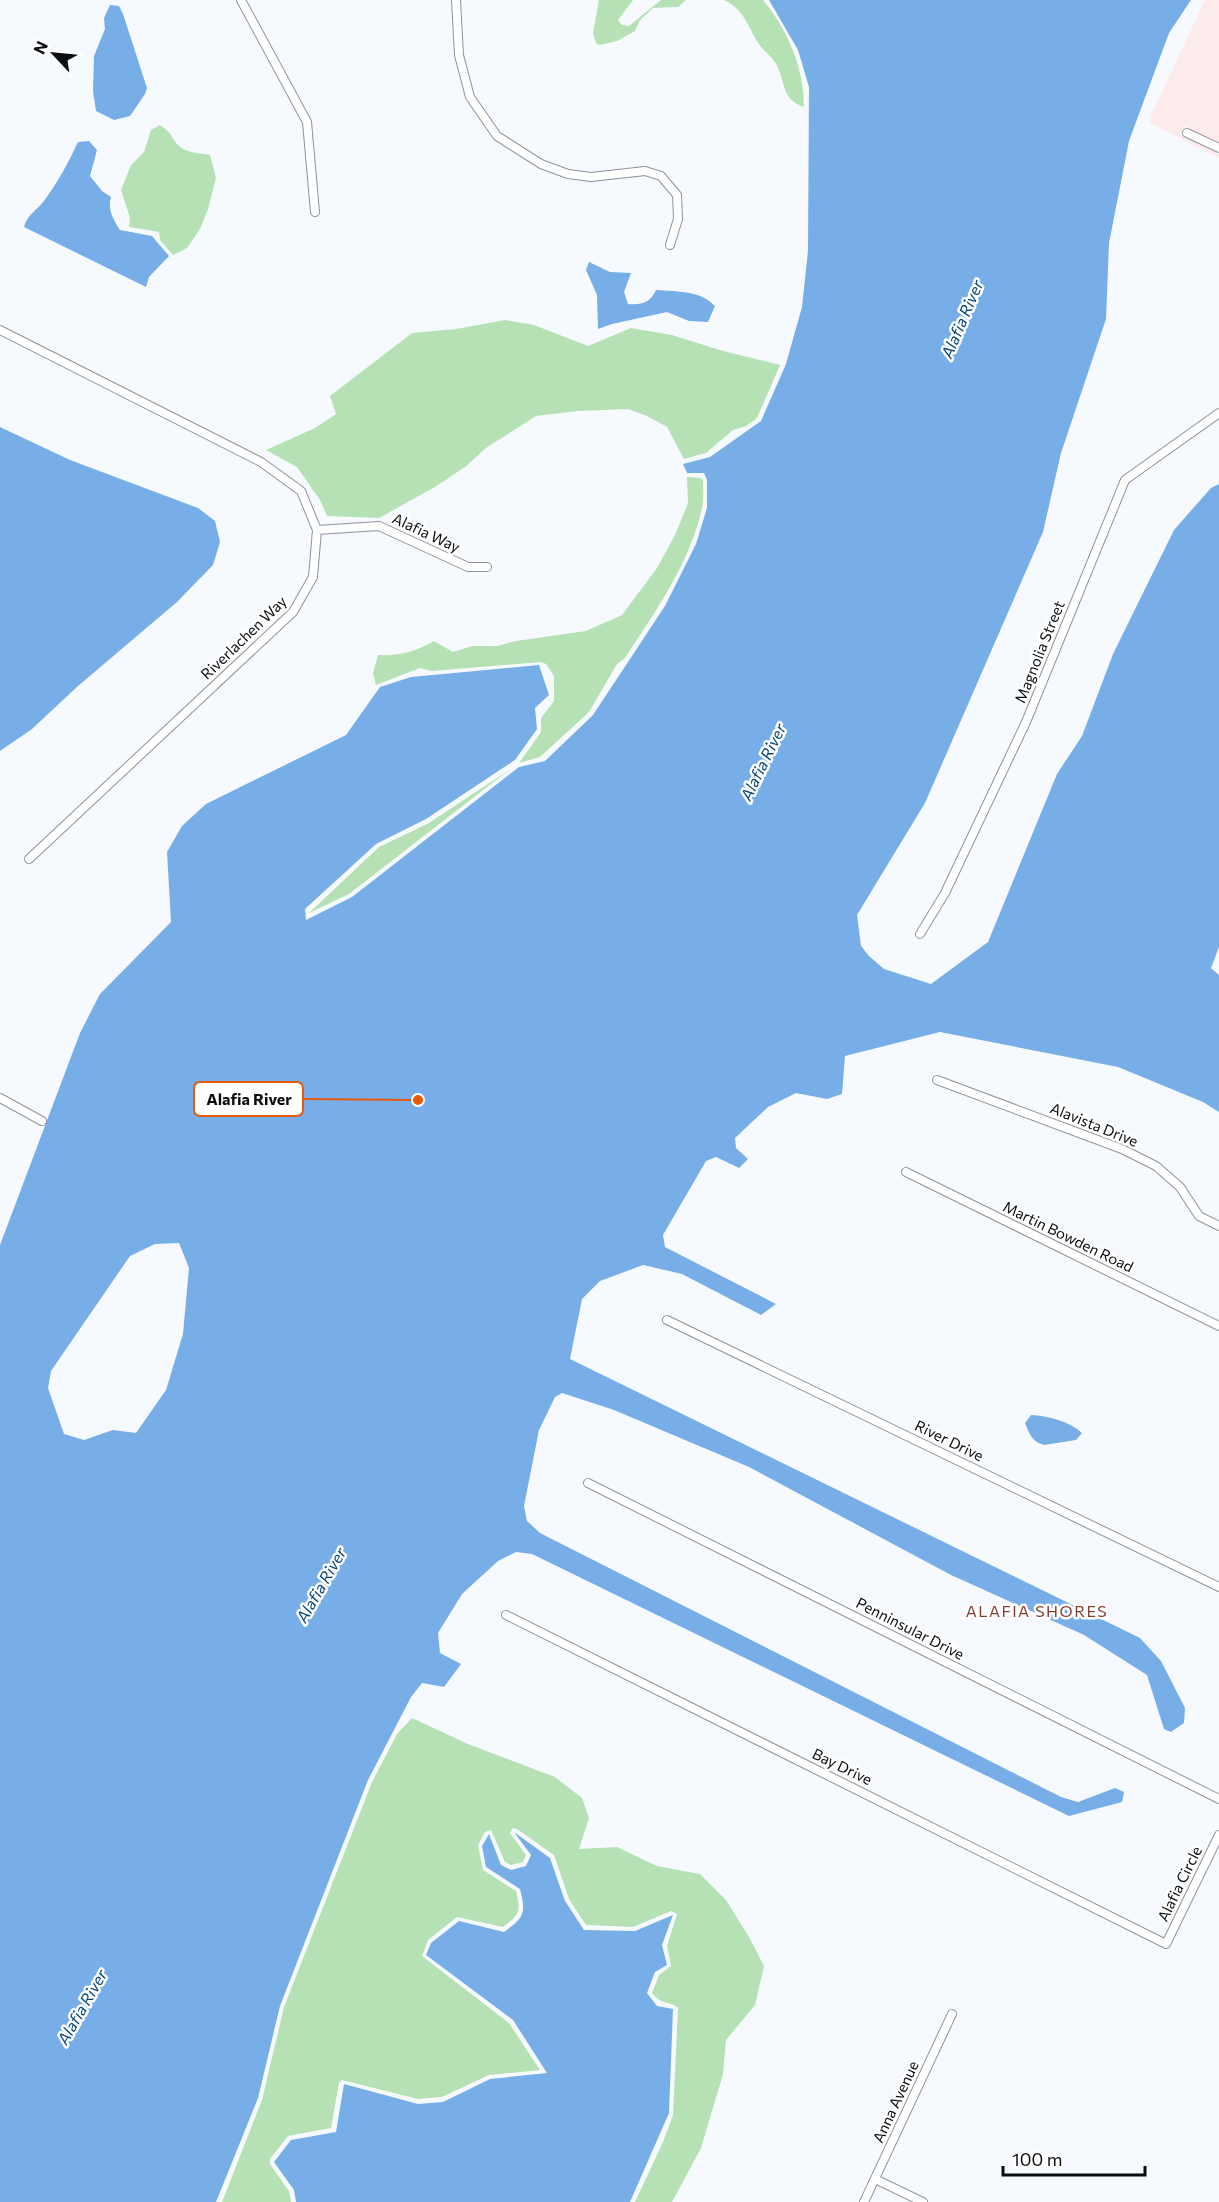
<svg xmlns="http://www.w3.org/2000/svg" width="1219" height="2202" font-family="Commissioner,sans-serif">
<style>
.commercial{fill:#fcebeb}
.green{fill:#b5e1b5}
.water{fill:#78aee7;fill-rule:evenodd}
.lines{fill:none;stroke-linecap:round;stroke-linejoin:round}
.minor-casing{stroke:#8d939a;stroke-width:10}
.minor{stroke:#fff;stroke-width:8}
.labels{text-anchor:middle;stroke-width:5;stroke-linejoin:round;paint-order:stroke}
.street-label{font-size:15px;fill:#0a0c0f;stroke:#fff}
.water-label{font-size:16px;font-style:italic;fill:#074579;stroke:#fff}
.neighbourhood-label{font-size:16px;letter-spacing:1.5px;fill:#853f31;stroke:#fff}
.leader{fill:none;stroke:#e8590c;stroke-width:2}
.callout-dot{fill:#e8590c;stroke:#fff;stroke-width:2}
.callout{fill:#fff;stroke:#e8590c;stroke-width:2}
.callout-label{font-size:16px;text-anchor:middle;font-weight:bold;fill:#0a0c0f}
</style>
<rect width="100%" height="100%" fill="#f6faff"/>
<path class="commercial" d="M1205,0H1219V143L1184,126L1180,135L1219,154V158L1150,123L1151,115Z"/>
<path class="green" d="M599,0H633L618,20L622,25L629,26L661,0H686L678,7L653,8L640,20L635,31L617,41L600,45L596,43L593,33Z
M724,0H763C788,30 804,68 804,107C781,99 786,83 777,66C773,57 764,52 759,44C747,26 745,10 724,0Z
M160,125C171,133 170,134 177,144C185,153 199,153 210,155L216,178L208,209L200,229L187,248L173,255L160,240L159,232L129,227L130,218L121,190L131,165L144,152L151,130Z
M505,320L534,325L588,346L631,328L672,335L723,351L780,365L757,418L746,426L733,430L706,453L684,459L667,427L647,416L628,409L578,411L536,416L486,448L465,467L435,487L379,518L327,516L320,500L297,467L266,450L315,428L336,414L330,396L412,333L456,329Z
M687,477L701,478L703,480C703,489 704,500 702,508C690,563 655,612 625,658L617,664L589,712L540,757L519,763L541,732V718L554,701V676L546,664L541,662L432,671L420,668L376,685L373,673L378,655C399,656 415,652 434,641L453,652L472,646H497L516,641L586,631L622,615L657,568L675,535L688,503Z
M509,770L349,894L309,913L379,847L429,823Z
M412,1718L468,1744L555,1777L582,1798L589,1818L579,1849L617,1847L657,1866L700,1874L726,1900L749,1937L764,1966L755,2005L726,2040L723,2074L701,2148L672,2202H635L663,2142L673,2115L678,2008C669,2000 664,2007 652,1993L659,1975L671,1966L667,1946L677,1914L671,1911L633,1927L586,1925L569,1899L554,1855L517,1829L513,1828L510,1833L526,1855L523,1862L511,1865L505,1862L491,1830L485,1832L478,1845L483,1870L516,1891C521,1912 520,1914 503,1927L457,1917L428,1940L422,1956L509,2023L540,2070L489,2075L442,2097L418,2099L342,2080L339,2083L331,2128L288,2136L270,2159V2164L289,2191L291,2202H222L262,2100L284,2007L372,1782L397,1734Z"/>
<path class="water" d="M769,0H1191L1169,33L1129,141L1109,243L1106,319L1061,453L1043,532L925,803L857,915L861,946L869,956L884,969L931,984L988,942L1057,774L1082,736L1113,654L1174,530L1211,488L1219,484V947L1211,968L1219,975V1112L1203,1102L1118,1067L940,1032L845,1056L842,1094L827,1099L796,1093L768,1107L735,1138L736,1148L748,1159L739,1168L716,1157L706,1161L663,1235L665,1247L776,1304L761,1315L682,1274L643,1265L600,1281L582,1299L570,1359L1140,1638L1161,1661L1185,1708L1184,1723L1171,1732L1164,1729L1147,1675L1084,1635L951,1575L749,1467L614,1410L562,1393L555,1397L539,1430L524,1506L527,1521L540,1533L1061,1797L1078,1802L1115,1788L1124,1792L1122,1802L1069,1816L532,1554L516,1552L498,1561L462,1594L438,1633L440,1653L461,1664L444,1687L422,1683L411,1697L368,1780L280,2006L258,2098L216,2202H0V1245L80,1033L100,994L171,922L167,852L182,826L206,804L346,735L380,687L411,677L539,665L549,695L535,708L537,729L515,760L426,819L376,844L305,909L306,920L352,897L519,767L545,761L593,715L665,606L696,544L707,508V480L704,473H687L683,464L710,457L761,421L786,364L802,307L808,251L809,87L798,50ZM179,1243L189,1268L183,1334L166,1390L136,1433L113,1430L84,1440L64,1434L48,1388L51,1371L130,1256L155,1244Z
M110,5L119,6L123,14L147,88L145,94L130,116L114,120L96,111L93,91L94,56L105,29L104,18Z
M89,141L97,150L90,176L102,191L111,197C107,210 114,220 120,230L152,236L169,256L149,277L146,287L24,227C27,215 37,210 44,201C58,182 68,163 78,142Z
M589,262L610,272L631,273L624,292L628,304C642,305 650,303 656,290C677,292 700,290 715,306L708,322L689,321L667,312L612,324L598,329L597,295L586,270Z
M0,427L70,460L198,508L215,521L220,542L213,565L177,602L78,686L32,729L0,751Z
M1031,1415C1048,1416 1069,1421 1082,1433L1076,1440L1044,1445C1032,1442 1029,1433 1025,1423Z
M514,1832L550,1858L565,1901L584,1930L635,1931L673,1915L662,1945L667,1965L655,1972L647,1993L657,2006L673,2009L669,2113L630,2202H296L294,2190L274,2162L291,2140L336,2132L344,2084L418,2104L443,2102L490,2079L547,2073L513,2020L426,1955L431,1943L459,1921L504,1932C525,1917 526,1913 520,1889L486,1867L482,1846L489,1834L501,1865L511,1870L526,1866L531,1855Z"/>
<g class="lines">
<g class="minor-casing">
<path id="minor" d="M241,0L307,122L315,212
M456,0L459,55L470,97L497,136L541,164L568,174L591,177L645,171L661,176L677,195L678,219L670,245
M1187,133L1219,148
M0,330L261,462L301,491L317,530L313,577L293,612L29,859
M317,530L379,526L468,567H487
M920,934L945,893L1026,722L1125,480L1219,413
M937,1080L1122,1149L1156,1166L1180,1187L1199,1216L1219,1226
M0,1098L42,1121
M906,1172L1219,1326
M667,1320L1219,1587
M588,1483L1219,1799
M506,1615L1166,1944L1219,1835
M875,2179L923,2202
M864,2202L952,2014"/>
</g>
<use href="#minor" class="minor"/>
</g>
<g class="labels">
<g class="street-label">
<text transform="translate(426 533) rotate(25)" y="5">Alafia Way</text>
<text transform="translate(244 638) rotate(-44)" y="5">Riverlachen Way</text>
<text transform="translate(1040 652) rotate(-68)" y="5">Magnolia Street</text>
<text transform="translate(1094 1125) rotate(22)" y="5">Alavista Drive</text>
<text transform="translate(1068 1237) rotate(26)" y="5">Martin Bowden Road</text>
<text transform="translate(949 1441) rotate(26)" y="5">River Drive</text>
<text transform="translate(910 1629) rotate(27)" y="5">Penninsular Drive</text>
<text transform="translate(842 1767) rotate(26)" y="5">Bay Drive</text>
<text transform="translate(1180 1884) rotate(-64)" y="5">Alafia Circle</text>
<text transform="translate(896 2102) rotate(-65)" y="5">Anna Avenue</text>
</g>
<g class="water-label">
<text transform="translate(962 319) rotate(-67)" y="6">Alafia River</text>
<text transform="translate(763 762) rotate(-64)" y="6">Alafia River</text>
<text transform="translate(321 1585) rotate(-60)" y="6">Alafia River</text>
<text transform="translate(82 2007) rotate(-60)" y="6">Alafia River</text>
</g>
<g class="neighbourhood-label">
<text x="1037" y="1617">ALAFIA SHORES</text>
</g>
</g>
<path class="leader" d="M418 1100L303 1099"/>
<circle class="callout-dot" cx="418" cy="1100" r="6"/>
<rect class="callout" x="194" y="1082" width="109" height="34" rx="6"/>
<g class="callout-label">
<text x="249" y="1105">Alafia River</text>
</g>
<g transform="translate(54 54) rotate(296)" stroke="#ffffff" stroke-width="4.5" paint-order="stroke">
<path d="M0-4.5L10 22L0 15L-10 22Z" fill="#0a0c0f"/>
<text y="-9" font-size="16" font-weight="bold" text-anchor="middle" fill="#0a0c0f">N</text>
</g>
<path d="M1003 2166v9h142v-9" fill="none" stroke="#0a0c0f" stroke-width="3"/>
<text x="1012" y="2166" font-size="18" fill="#0a0c0f" stroke="#ffffff" stroke-width="4.5" paint-order="stroke">100 m</text>
</svg>
